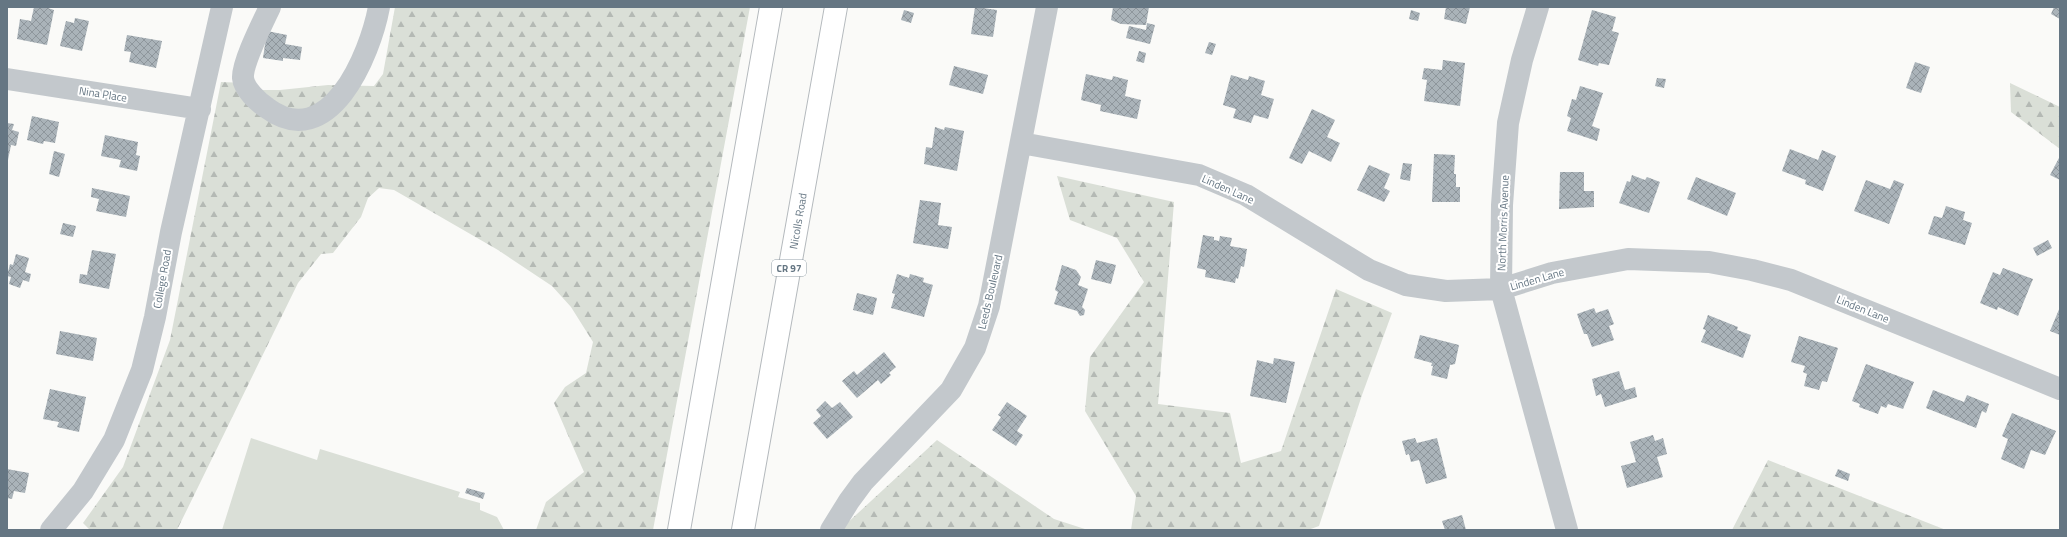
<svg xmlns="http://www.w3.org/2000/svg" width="2067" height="537" font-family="'Titillium Web',sans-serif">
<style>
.grass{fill:#dadfd7}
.forest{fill:url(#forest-firs)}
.building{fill:url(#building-cross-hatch)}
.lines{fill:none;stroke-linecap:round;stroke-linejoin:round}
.highway-casing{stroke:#b4b9bd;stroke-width:24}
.minor{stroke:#c3c8cc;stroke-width:22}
.highway{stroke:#fff;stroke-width:22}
.labels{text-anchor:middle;stroke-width:4;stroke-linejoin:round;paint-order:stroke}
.shield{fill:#fff;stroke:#939fa8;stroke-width:1}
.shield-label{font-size:10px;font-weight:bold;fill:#657683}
.street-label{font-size:11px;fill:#657683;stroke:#fff}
</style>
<defs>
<pattern id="forest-firs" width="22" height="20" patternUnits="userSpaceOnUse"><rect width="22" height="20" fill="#dadfd7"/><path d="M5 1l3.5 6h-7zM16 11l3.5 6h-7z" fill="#b4b9b4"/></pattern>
<pattern id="building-cross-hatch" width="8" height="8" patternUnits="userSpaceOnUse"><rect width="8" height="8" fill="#aab3b9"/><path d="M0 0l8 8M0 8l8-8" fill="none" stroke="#8e969c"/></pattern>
</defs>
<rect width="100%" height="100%" fill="#fafaf8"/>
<path class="grass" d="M251,438L317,460L320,449L460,492L458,497L480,503V510L497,517L504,530H222Z"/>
<path class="forest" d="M395,7H750L653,530H536L546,502L584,472L554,403L565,387L586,373L593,342L571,307L552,286L498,250L394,190L379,188L368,198L361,217L333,253L321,254L298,283L177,530H90L83,523L123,467L170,340L221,82L246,83L262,90H280L328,85L374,86L383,74Z
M2010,83L2060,107V149L2011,112Z
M1057,176L1174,202L1158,404L1230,413L1241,463L1281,451L1336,289L1392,313L1362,395L1319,526L1308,530H1131L1136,496L1085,411L1090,357L1144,282L1117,238L1070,220Z
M937,440L1054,519L1088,530H843L844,526Z
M1768,460L1946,530H1732Z"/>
<path class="building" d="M34,7H45L54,10L47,45L17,39L20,19L31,21Z
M975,7L997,10L993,37L971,34Z
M1113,7H1149L1146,25L1121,24L1111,20Z
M1446,7H1470L1466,24L1444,19Z
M2054,7H2060V19L2051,14Z
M904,10L914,13L911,23L901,20Z
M1411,10L1420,13L1418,21L1409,19Z
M1592,10L1616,17L1612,31L1619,33L1609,65L1599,63L1598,66L1578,60Z
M75,18L89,21L82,51L60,46L66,21L74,23Z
M1147,23L1155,25L1150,44L1126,38L1129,26L1146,30Z
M267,31L287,35L285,44L302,47L300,60L283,58V61L263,58Z
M127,35L162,41L156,68L129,62L131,52L124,51Z
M1209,42L1216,44L1212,55L1205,53Z
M1139,51L1146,53L1144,63L1136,61Z
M1443,60L1465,63L1460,106L1424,101L1427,80L1422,79L1424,68L1442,70Z
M1915,62L1930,67L1921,93L1906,88Z
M954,66L988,75L983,94L949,85Z
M1086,74L1112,80L1113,76L1128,80L1125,96L1141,100L1137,119L1100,111L1101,105L1081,100Z
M1231,75L1248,80L1249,76L1265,81L1261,95L1274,99L1268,119L1254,115L1251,123L1233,118L1236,109L1223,105Z
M1657,78L1666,79L1664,88L1655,86Z
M1580,86L1603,93L1592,126L1600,129L1597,141L1567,131L1571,118L1567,116L1572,99L1576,100Z
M1312,109L1335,120L1327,137L1340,143L1331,162L1309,151L1302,164L1289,158Z
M32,116L59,122L55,143L44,141L43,144L27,140Z
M7,123L14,124L12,130L19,132L16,146L11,145L8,160Z
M935,127L944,130L945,127L964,131L957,171L924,164L926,147L932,148Z
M105,135L138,142L136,155L140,156L137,171L119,167L121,160L101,156Z
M1790,149L1818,160L1822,150L1836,156L1823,191L1805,184L1806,180L1782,171Z
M54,151L65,154L59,177L49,174Z
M1434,154L1455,155L1454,174H1456V187H1460V202H1432Z
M2060,156V180L2050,175Z
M1403,163L1412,164L1410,181L1400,179Z
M1369,165L1390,174L1384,188L1390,191L1384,202L1357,190Z
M1560,172H1584V191H1594V207L1559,209Z
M1632,175L1645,180L1647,177L1660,182L1649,213L1619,203L1627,181L1630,182Z
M1696,177L1736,193L1727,216L1687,199Z
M1866,180L1890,189L1894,180L1904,184L1889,224L1854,211Z
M92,188L130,196L126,217L96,211L99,199L91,197Z
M920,200L941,203L938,225L952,227L948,249L913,243Z
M1946,206L1965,212L1963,220L1972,223L1965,245L1928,234L1934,216L1942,218Z
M63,223L76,226L73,237L60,234Z
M1203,235L1214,237V240L1219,241L1220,236L1232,238L1230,246L1247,249L1244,267L1241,266L1238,279L1236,278L1235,283L1205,277L1206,270L1197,268Z
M2048,240L2052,248L2037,256L2033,248Z
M92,250L116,254L109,289L79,283L80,274L87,275Z
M16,254L29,258L25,272L31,274L29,282L23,280L20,288L9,284L11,277L7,276L10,264L13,265Z
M1096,260L1116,265L1111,284L1091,279Z
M1062,265L1076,270L1081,277L1078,285L1088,289L1082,307L1085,310L1084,315L1080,316L1077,311L1054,304L1058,292L1055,290Z
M2003,268L2033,279L2018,316L1998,307L1997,310L1980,303L1993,272L2000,275Z
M897,274L909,278L910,274L924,278L923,282L933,285L924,317L891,308L895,294L892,293Z
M857,293L877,298L873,315L853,310Z
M2060,307V335L2050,331Z
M1594,308L1596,313L1608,309L1614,324L1609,326L1614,340L1592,347L1587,334H1584L1577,314Z
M1708,315L1738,327L1737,330L1751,335L1743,358L1701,342L1706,330L1703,329Z
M60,331L97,338L93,361L56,354Z
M1420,335L1459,345L1455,364L1450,365L1447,379L1431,375L1433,366H1431L1432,363L1414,358Z
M1799,336L1838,348L1827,382L1822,381L1819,390L1804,386L1807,374L1803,372L1805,366L1791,362Z
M884,352L896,367L889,373L891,375L881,384L878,380L857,398L842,381L854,371L857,375Z
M1274,358L1295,362L1286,403L1250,396L1257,360L1273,364Z
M1866,364L1914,382L1903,409L1888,404L1886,408L1881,406L1878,414L1859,407L1860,404L1852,401Z
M1619,371L1625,390L1635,387L1637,397L1605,407L1601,394L1596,396L1592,379Z
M50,389L86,397L79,432L57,427L59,422L43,419Z
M1933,390L1964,402L1967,395L1989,404L1986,413L1982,411L1976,428L1926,408Z
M825,401L832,408L840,402L853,417L827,439L813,423L821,416L816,410Z
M1007,402L1027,416L1017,431L1023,435L1016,446L992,430L1001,417L998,415Z
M2012,413L2056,431L2045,455L2031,450L2024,469L2001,459L2008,439L2002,436Z
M1653,435L1655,441L1663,438L1667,454L1657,457L1663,477L1627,488L1621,466L1636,462L1630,442Z
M1415,438L1417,443L1437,438L1447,478L1426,484L1419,460L1411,462L1409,454L1406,455L1402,441Z
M7,469L29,473L25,493L14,491L12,499L7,498Z
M1838,469L1850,474L1848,481L1835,476Z
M467,488L485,493L483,499L465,493Z
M1462,515L1466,530H1445L1442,521Z"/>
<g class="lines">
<g class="highway-casing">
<path id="highway" d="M679,530L771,7
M743,530L836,7"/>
</g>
<path class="minor" d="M270,7C263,22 242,63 243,78C244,89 258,102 267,108C329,154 370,55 379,7
M1538,7L1522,60L1508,123L1502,205L1501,289L1567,530
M7,79L200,109
M1021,143L1199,175L1246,195L1369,270L1406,285L1446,291L1501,289L1552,273L1628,259L1709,262L1752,270L1791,280L2060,389
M51,530L83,491L114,440L142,370L155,317L171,232L222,7
M831,530L849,501L863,482L951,390L975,348L989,306L1047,7"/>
<use href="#highway" class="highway"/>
</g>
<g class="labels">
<rect class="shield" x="772" y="260" width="34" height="16" rx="3"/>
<g class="shield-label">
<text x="789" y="272">CR 97</text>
</g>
<g class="street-label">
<text transform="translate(103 94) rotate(9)" y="4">Nina Place</text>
<text transform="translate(1228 189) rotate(24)" y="4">Linden Lane</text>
<text transform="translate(798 221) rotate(-80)" y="4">Nicolls Road</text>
<text transform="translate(1503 223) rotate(-88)" y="4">North Morris Avenue</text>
<text transform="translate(162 279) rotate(-80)" y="4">College Road</text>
<text transform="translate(1537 279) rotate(-16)" y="4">Linden Lane</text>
<text transform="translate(990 292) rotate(-77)" y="4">Leeds Boulevard</text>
<text transform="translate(1863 309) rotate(22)" y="4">Linden Lane</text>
</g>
</g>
<rect width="2067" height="537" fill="none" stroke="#657683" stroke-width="16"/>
</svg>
